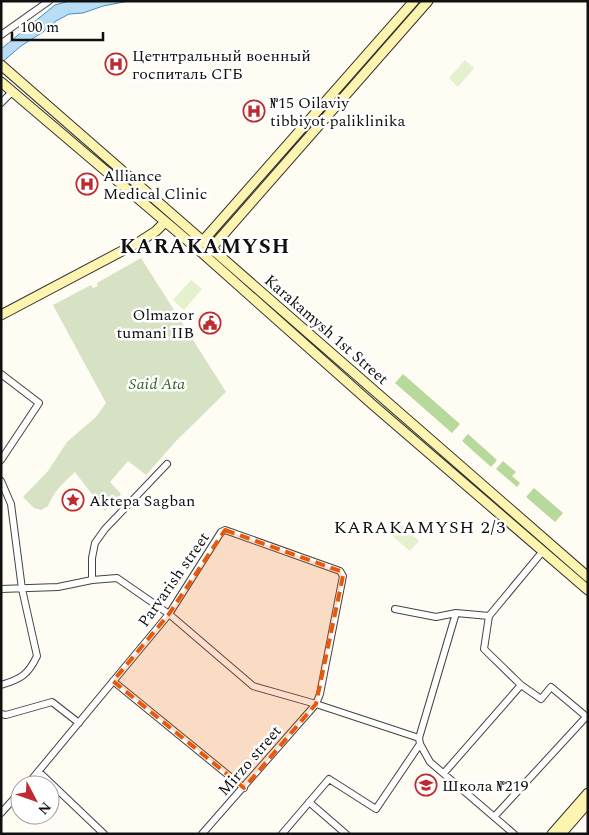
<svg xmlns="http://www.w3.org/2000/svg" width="589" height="835" font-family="Spectral,serif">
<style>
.green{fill:#d3e9bc}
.forest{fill:#b7d99c}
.cemetery{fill:#d7e1c3}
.pitch{fill:#e4f0ce}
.water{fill:#b8ddf5;stroke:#4191ca}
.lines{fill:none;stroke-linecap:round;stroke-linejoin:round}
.street-casing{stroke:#434343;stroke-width:8}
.secondary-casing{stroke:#323232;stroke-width:11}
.street{stroke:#fff;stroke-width:6}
.secondary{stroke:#fdf5af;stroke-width:9}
.marked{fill:#e8590c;fill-opacity:0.2;stroke:#e8590c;stroke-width:4;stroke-dasharray:10 6;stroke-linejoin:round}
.labels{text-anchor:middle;stroke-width:5;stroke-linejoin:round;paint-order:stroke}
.poi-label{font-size:16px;fill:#101010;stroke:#fff;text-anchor:start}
.street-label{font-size:16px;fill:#101010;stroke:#fff}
.park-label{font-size:16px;font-style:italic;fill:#2e6720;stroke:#fff}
.neighbourhood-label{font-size:18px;letter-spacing:1px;fill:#101010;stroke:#fff}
.district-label{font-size:21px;font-weight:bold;letter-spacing:1px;fill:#101010;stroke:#fff}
</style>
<rect width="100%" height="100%" fill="#fffcf3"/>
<path class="green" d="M225,265L344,370V372L226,269Z
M384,404L588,582V586L382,406Z"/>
<path class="forest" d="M403,374L460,424L452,433L395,383Z
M468,434L497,460L491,467L462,441Z
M503,461L516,472L512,476L520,483L517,487L496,469Z
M534,488L563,513L555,522L526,497Z"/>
<path class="cemetery" d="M141,258L226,392L176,441L146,475L128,461L110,482L121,494L105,511L75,472C63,483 54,491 48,506L41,510L34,508L23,497L48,471L67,442L96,417L106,403L53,305L91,285L93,288L98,286L97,283Z"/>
<path class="pitch" d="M465,60L474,68L458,87L449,78Z
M191,280L202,289L184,310L173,300Z
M400,524L419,541L410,551L391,535Z"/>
<path class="water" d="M69,1H129L103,6L83,13L69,14L56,21L43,32L21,46L1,63V49L55,5Z"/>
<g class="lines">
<g class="street-casing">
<path id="street" d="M1,35L49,1
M1,103L12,92
M1,374L39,403L1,460
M1,481L11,504L22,589L37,656C28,675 21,679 1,685
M92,580V558L95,543L105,529L167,464
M1,589L58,587L92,580L117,578L169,614L253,686L316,704L419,738
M395,609L436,617L456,613L489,616
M456,613L419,738L420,744L430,762L514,834
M489,616L543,551
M489,616L484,649L521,685
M113,681L244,788
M1,714L6,715L52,702L79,723
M39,772L104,834
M444,773L521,685L541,699L551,687L588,718
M27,785L169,614L221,532L225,530L340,571L343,576L320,694L316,704L202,834
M309,802L346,834
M1,813L20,792
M494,817L586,717
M282,834L329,779L376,809L420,744"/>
</g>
<g class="secondary-casing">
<path id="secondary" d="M1,65L588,577
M1,82L201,252L373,405L588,590
M201,243L414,1
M208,252L428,1
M1,315L139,242L156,231L165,222
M552,834L588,793
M561,834L588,803"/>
</g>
<use href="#street" class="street"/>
<use href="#secondary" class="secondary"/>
</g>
<path class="marked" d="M225,530L340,571L343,576L316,704L244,788L113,681L169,614Z"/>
<defs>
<g id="hospital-ring" transform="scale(1.125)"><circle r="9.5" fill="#fff" stroke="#bd2a2f" stroke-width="1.5"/><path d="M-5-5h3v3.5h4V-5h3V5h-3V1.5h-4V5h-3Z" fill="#bd2a2f"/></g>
<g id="civic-ring" transform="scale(1.125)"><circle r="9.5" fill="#fff" stroke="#bd2a2f" stroke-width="1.5"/><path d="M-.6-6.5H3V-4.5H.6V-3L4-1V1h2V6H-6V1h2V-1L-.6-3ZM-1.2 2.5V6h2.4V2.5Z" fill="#bd2a2f"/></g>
<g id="sight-ring" transform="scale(1.125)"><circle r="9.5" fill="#fff" stroke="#bd2a2f" stroke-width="1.5"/><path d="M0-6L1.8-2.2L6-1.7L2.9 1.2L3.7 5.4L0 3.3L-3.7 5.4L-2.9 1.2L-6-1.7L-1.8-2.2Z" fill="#bd2a2f"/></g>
<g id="school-ring" transform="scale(1.125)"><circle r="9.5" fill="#fff" stroke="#bd2a2f" stroke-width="1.5"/><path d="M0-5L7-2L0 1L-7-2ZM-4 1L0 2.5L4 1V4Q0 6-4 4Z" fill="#bd2a2f"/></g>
</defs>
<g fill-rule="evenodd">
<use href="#hospital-ring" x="116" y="64"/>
<use href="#hospital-ring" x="254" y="111"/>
<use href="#hospital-ring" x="87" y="184"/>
<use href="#civic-ring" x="210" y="323"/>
<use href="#sight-ring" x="73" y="500"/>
<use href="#school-ring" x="426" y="785"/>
</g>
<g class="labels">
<g class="poi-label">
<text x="132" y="61">Цетнтральный военный<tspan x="132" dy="18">госпиталь СГБ</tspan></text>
<text x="270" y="108">№15 Oilaviy<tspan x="270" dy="18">tibbiyot paliklinika</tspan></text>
<text x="103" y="181">Alliance<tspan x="103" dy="18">Medical Clinic</tspan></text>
<text x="194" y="320" text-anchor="end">Olmazor<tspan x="194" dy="18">tumani IIB</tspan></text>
<text x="89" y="506">Aktepa Sagban</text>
<text x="442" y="791">Школа №219</text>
</g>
<g class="street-label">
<text transform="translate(327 329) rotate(41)" y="6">Karakamysh 1st Street</text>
<text transform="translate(173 579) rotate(-55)" y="6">Parvarish street</text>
<text transform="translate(249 760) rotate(-49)" y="6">Mirzo street</text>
</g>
<g class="park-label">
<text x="157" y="389">Said Ata</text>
</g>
<g class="neighbourhood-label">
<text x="420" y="533">KARAKAMYSH 2/3</text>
</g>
<g class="district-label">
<text x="205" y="253">KARAKAMYSH</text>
</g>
</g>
<rect width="589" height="835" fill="none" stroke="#101010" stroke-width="5"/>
<g transform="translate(35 800) rotate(131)"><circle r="24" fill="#ffffff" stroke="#9f9f9f"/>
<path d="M0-4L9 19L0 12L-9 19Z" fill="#bd2a2f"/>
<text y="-8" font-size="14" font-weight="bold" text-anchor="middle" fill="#101010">N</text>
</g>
<path d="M12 32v8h91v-8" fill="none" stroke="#101010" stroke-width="2.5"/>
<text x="20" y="32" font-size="15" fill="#101010" stroke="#ffffff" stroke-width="4" paint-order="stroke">100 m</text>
</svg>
